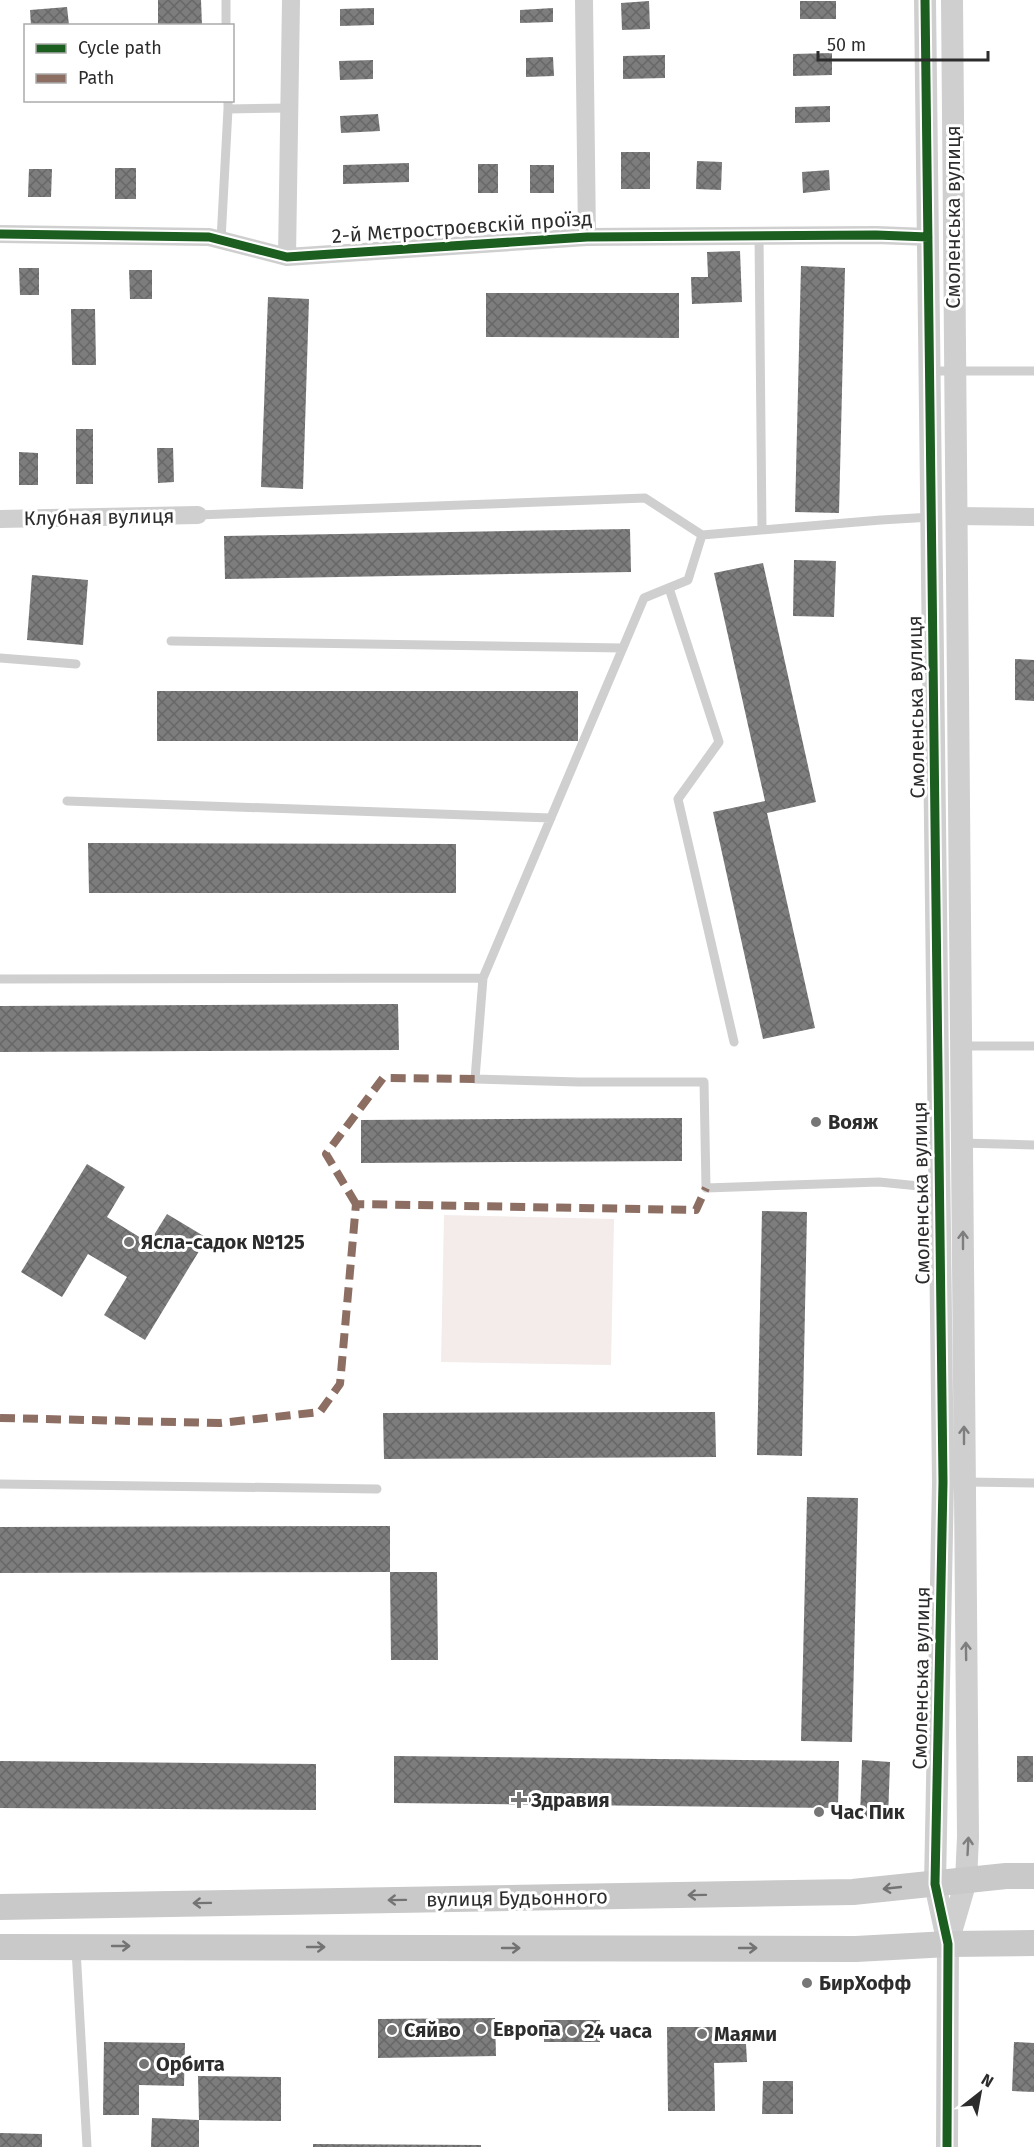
<svg xmlns="http://www.w3.org/2000/svg" width="1034" height="2147" font-family="'Fira Sans',sans-serif">
<style>
.grass{fill:#f3eceb}
.building{fill:url(#building-cross-hatch)}
.lines{fill:none;stroke-linecap:round;stroke-linejoin:round}
.service{stroke:#cfcfcf;stroke-width:9}
.minor{stroke:#cfcfcf;stroke-width:18}
.tertiary{stroke:#cfcfcf;stroke-width:22}
.secondary{stroke:#c9c9c9;stroke-width:26}
.quiet{stroke:#8d6e63;stroke-width:8;stroke-dasharray:15 8;stroke-linecap:butt}
.cycleway-casing{stroke:#fff;stroke-width:13}
.cycleway{stroke:#1b5e20;stroke-width:9}
.oneway{stroke:#7e7e7e}
.oneway2{stroke:#737373}
.poi-dot{fill:#767676;stroke:#fff;stroke-width:2}
.labels{text-anchor:middle;stroke-width:6;stroke-linejoin:round;paint-order:stroke}
.street-label{font-size:20px;fill:#2c2c2c;stroke:#fff}
.poi-label{font-size:20px;font-weight:bold;fill:#2c2c2c;stroke:#fff;text-anchor:start}
</style>
<defs>
<pattern id="building-cross-hatch" width="8" height="8" patternUnits="userSpaceOnUse" patternTransform="scale(1.5)"><rect width="8" height="8" fill="#7d7d7d"/><path d="M0 0l8 8M0 8l8-8" fill="none" stroke="#676767"/></pattern>
</defs>
<rect width="100%" height="100%" fill="#fff"/>
<path class="grass" d="M444,1215L614,1219L611,1365L441,1362Z"/>
<path class="building" d="M158,0H201L202,26H158Z
M649,1L650,29L622,30L621,3Z
M800,1H836V19H800Z
M67,7L69,25L31,26L30,10Z
M374,8V25L340,26V9Z
M553,8V22L520,23V10Z
M832,53V75L793,76V54Z
M665,55V78L623,79V56Z
M553,57L554,76L526,77V58Z
M373,60V79L340,80L339,61Z
M830,106V122L795,123V107Z
M378,114L380,131L341,133L340,116Z
M621,152H650V189H621Z
M697,161L722,162L721,190L696,189Z
M409,163V182L343,184V165Z
M478,164H498V193H478Z
M530,165H554V193H530Z
M115,168H136V199H115Z
M29,169H52L51,197H28Z
M829,170L830,190L803,193L802,172Z
M740,251L742,302L692,304L691,277H708L707,252Z
M801,266L845,268L839,513L795,512Z
M19,268H39V295H20Z
M129,270H152V299H130Z
M486,293H679V338L486,337Z
M268,297L309,299L303,489L261,487Z
M71,309H95L96,365H72Z
M76,429H93V484H76Z
M157,448H173L174,482L158,483Z
M19,452L38,453V485H19Z
M630,529L631,572L225,579L224,536Z
M794,560L836,561L834,617L793,616Z
M763,563L816,802L767,813L815,1028L763,1039L713,812L765,801L714,573Z
M32,575L88,580L83,645L27,640Z
M1015,659L1034,660V701L1015,700Z
M157,691H578V741H157Z
M88,843L456,844V893H89Z
M398,1004L399,1050L0,1052V1006Z
M682,1118V1161L361,1163V1120Z
M87,1164L125,1187L107,1217L149,1243L167,1214L207,1238L145,1340L104,1315L127,1277L88,1254L62,1297L21,1272Z
M762,1211L807,1212L802,1456L757,1455Z
M715,1412L716,1457L384,1459L383,1413Z
M807,1497L858,1498L852,1742L801,1741Z
M390,1526V1572L0,1573V1527Z
M390,1572H437L438,1660H391Z
M394,1756L839,1761L838,1808L394,1803Z
M1017,1756H1033V1782H1017Z
M862,1760L890,1762L888,1819L860,1817Z
M0,1761L316,1764V1810L0,1808Z
M495,2018L496,2056L378,2058V2019Z
M544,2020H600V2042H544Z
M667,2027H713L714,2044H746L747,2062L714,2063L715,2111H668Z
M104,2042L185,2043L184,2086L139,2085V2115H103Z
M1014,2042L1034,2043V2092L1012,2091Z
M198,2076L281,2077V2121L199,2120Z
M763,2081H793V2114H762Z
M152,2118L199,2120V2147H151Z
M0,2133L42,2134V2147H0Z
M313,2144L481,2145V2147H313Z"/>
<g class="lines">
<path class="service" d="M226,0V26
M228,100V109L289,108
M759,236L762,530
M221,240L228,109
M930,371H1034
M198,515L645,498L702,535L881,520L932,517
M669,588L719,742L678,799L734,1042
M171,641L623,648
M0,658L76,664
M67,801L551,818
M483,978L475,1079L579,1082H704L706,1188L879,1182L939,1188
M0,979L483,978L644,598L688,580L702,535
M961,1046H1034
M962,1143L1034,1145
M966,1482L1034,1483
M0,1484L377,1489
M76,1949L87,2147"/>
<path class="minor" d="M584,0L587,237
M0,234L209,237L287,257L587,237L876,235L928,237
M287,257L291,0
M956,516L1034,517
M0,519L198,515"/>
<path class="tertiary" d="M925,0L943,1482L935,1884L948,1944L947,2147
M949,1939L966,1881L968,1837L952,0"/>
<path class="secondary" d="M0,1907L853,1892L1006,1876H1034
M0,1947L856,1949L948,1944L1034,1943"/>
<path class="quiet" d="M356,1204L326,1154L383,1078L475,1079
M0,1418L220,1423L320,1412L340,1384L356,1204L696,1210L706,1188"/>
<g class="cycleway-casing">
<path id="cycleway" d="M925,0L943,1482L935,1884L948,1944L947,2147
M0,234L209,237L287,257L587,237L876,235L928,237"/>
</g>
<use href="#cycleway" class="cycleway"/>
</g>
<defs><path id="oneway-shaft" d="M-6 0H5M1.5-3L5.5 0L1.5 3" fill="none" stroke-width="1.6" stroke-linecap="round" stroke-linejoin="round" transform="scale(1.5)"/></defs>
<g class="oneway">
<use href="#oneway-shaft" transform="translate(963 1240) rotate(-90)"/>
<use href="#oneway-shaft" transform="translate(964 1435) rotate(-90)"/>
<use href="#oneway-shaft" transform="translate(966 1651) rotate(-91)"/>
<use href="#oneway-shaft" transform="translate(968 1846) rotate(-87)"/>
</g>
<g class="oneway2">
<use href="#oneway-shaft" transform="translate(892 1888) rotate(174)"/>
<use href="#oneway-shaft" transform="translate(697 1895) rotate(179)"/>
<use href="#oneway-shaft" transform="translate(397 1900) rotate(179)"/>
<use href="#oneway-shaft" transform="translate(202 1903) rotate(179)"/>
<use href="#oneway-shaft" transform="translate(121 1946)"/>
<use href="#oneway-shaft" transform="translate(316 1947)"/>
<use href="#oneway-shaft" transform="translate(511 1948)"/>
<use href="#oneway-shaft" transform="translate(748 1948)"/>
</g>
<g class="poi-dot">
<circle cx="816" cy="1122" r="6"/>
<circle cx="129" cy="1242" r="6"/>
<path d="M516 1791h6v6h6v6h-6v6h-6v-6h-6v-6h6z"/>
<circle cx="819" cy="1812" r="6"/>
<circle cx="807" cy="1983" r="6"/>
<circle cx="481" cy="2029" r="6"/>
<circle cx="392" cy="2030" r="6"/>
<circle cx="572" cy="2031" r="6"/>
<circle cx="702" cy="2034" r="6"/>
<circle cx="144" cy="2064" r="6"/>
</g>
<g class="labels">
<g class="street-label">
<text transform="translate(953 217) rotate(-90)" y="7">Смоленська вулиця</text>
<text transform="translate(462 227) rotate(-4)" y="7">2-й Мєтростроєвскій проїзд</text>
<text transform="translate(99 517) rotate(-1)" y="7">Клубная вулиця</text>
<text transform="translate(916 707) rotate(-91)" y="7">Смоленська вулиця</text>
<text transform="translate(921 1193) rotate(-91)" y="7">Смоленська вулиця</text>
<text transform="translate(921 1678) rotate(-89)" y="7">Смоленська вулиця</text>
<text transform="translate(517 1898) rotate(-1)" y="7">вулиця Будьонного</text>
</g>
<g class="poi-label">
<text x="828" y="1129">Вояж</text>
<text x="141" y="1249">Ясла-садок №125</text>
<text x="531" y="1807">Здравия</text>
<text x="831" y="1819">Час Пик</text>
<text x="819" y="1990">БирХофф</text>
<text x="493" y="2036">Европа</text>
<text x="404" y="2037">Сяйво</text>
<text x="584" y="2038">24 часа</text>
<text x="714" y="2041">Маями</text>
<text x="156" y="2071">Орбита</text>
</g>
</g>
<rect x="24" y="24" width="210" height="78" fill="#ffffff" stroke="#ababab" stroke-width="1.5"/>
<rect x="36" y="44" width="30" height="9" fill="#1b5e20" stroke="#ababab" stroke-width="1.5"/>
<text x="78" y="54" font-size="18" fill="#2c2c2c">Cycle path</text>
<rect x="36" y="74" width="30" height="9" fill="#8d6e63" stroke="#ababab" stroke-width="1.5"/>
<text x="78" y="84" font-size="18" fill="#2c2c2c">Path</text>
<g transform="translate(980 2093) rotate(31)" stroke="#ffffff" stroke-width="4.5" paint-order="stroke">
<path d="M0-4.5L10 22L0 15L-10 22Z" fill="#2c2c2c"/>
<text y="-9" font-size="16" font-weight="bold" text-anchor="middle" fill="#2c2c2c">N</text>
</g>
<path d="M818 51v9h170v-9" fill="none" stroke="#2c2c2c" stroke-width="3"/>
<text x="827" y="51" font-size="18" fill="#2c2c2c" stroke="#ffffff" stroke-width="4.5" paint-order="stroke">50 m</text>
</svg>
